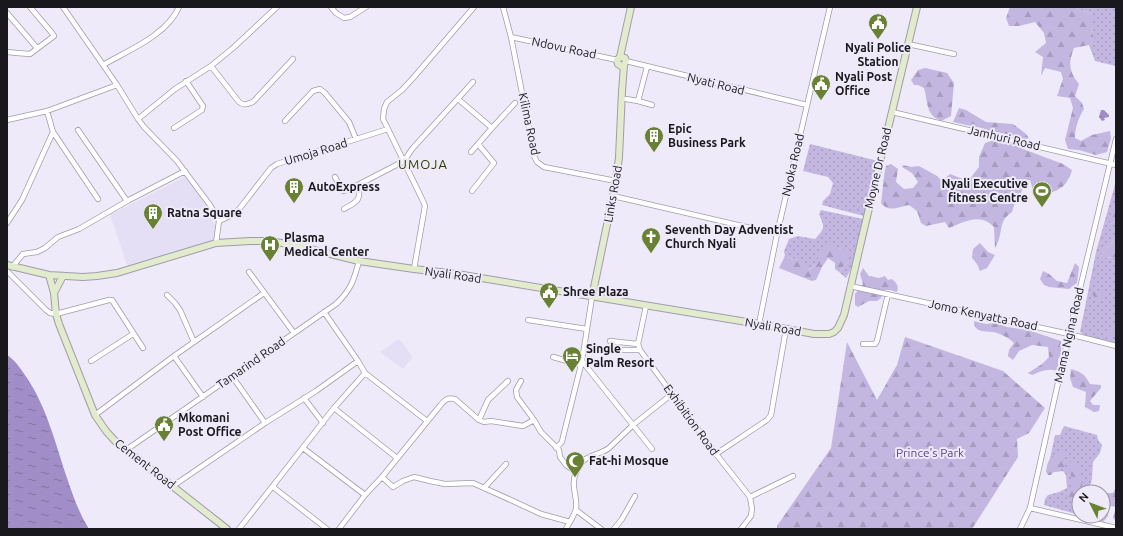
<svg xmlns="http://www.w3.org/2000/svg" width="1123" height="536" font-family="Ubuntu,sans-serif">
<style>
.built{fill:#e5dff5}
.grass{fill:url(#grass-dots)}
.forest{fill:url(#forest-firs)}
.water{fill:url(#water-ripples)}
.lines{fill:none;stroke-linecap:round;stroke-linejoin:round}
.minor-casing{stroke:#a09caa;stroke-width:6}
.secondary-casing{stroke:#a09caa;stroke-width:8}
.minor{stroke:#fff;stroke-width:4.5}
.secondary{stroke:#e2eccd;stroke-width:6}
.labels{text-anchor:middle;stroke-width:4;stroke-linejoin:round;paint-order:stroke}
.street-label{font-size:12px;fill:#19181d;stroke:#eeeaf9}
.poi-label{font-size:12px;font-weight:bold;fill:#19181d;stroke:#eeeaf9;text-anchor:start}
.park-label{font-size:12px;fill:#5f438b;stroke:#eeeaf9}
.neighbourhood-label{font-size:13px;letter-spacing:1px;fill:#2c3c03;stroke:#eeeaf9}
</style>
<defs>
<pattern id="grass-dots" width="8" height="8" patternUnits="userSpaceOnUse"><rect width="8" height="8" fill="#c3b6e0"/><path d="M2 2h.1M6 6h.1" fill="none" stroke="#a79cc0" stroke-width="1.8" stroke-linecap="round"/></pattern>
<pattern id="forest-firs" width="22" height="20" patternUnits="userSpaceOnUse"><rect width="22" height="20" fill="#c3b6e0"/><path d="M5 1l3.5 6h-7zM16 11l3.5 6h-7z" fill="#a79cc0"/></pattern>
<pattern id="water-ripples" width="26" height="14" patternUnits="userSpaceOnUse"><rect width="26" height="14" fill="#a18ec8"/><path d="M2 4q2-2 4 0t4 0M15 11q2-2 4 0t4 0" fill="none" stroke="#8273a2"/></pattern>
</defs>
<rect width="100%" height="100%" fill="#eeeaf9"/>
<path class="built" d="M186,176L205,201L217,230L213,240L128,267L110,215Z
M397,340H400L413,357L403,369L380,352Z"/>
<path class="grass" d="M1074,7H1116V66L1095,61L1089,45L1094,38L1091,27V14Z
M810,144L878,161L864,216L822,205L823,201L830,194L833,183L828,177L803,171Z
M1116,181V209L1115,208L1110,224L1116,222V241H1113L1098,259L1113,257L1116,259V276L1115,277L1116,343L1085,336L1080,332L1096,252Z
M821,210L863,219C859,239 857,260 846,278L839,272L849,260L840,248L808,270L796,260L785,256L784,251L789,239L798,236L815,239C825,228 825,228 819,214Z
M1064,426L1097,435L1098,440L1102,445L1100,453L1093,462L1092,479L1088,492H1079V512L1076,514L1044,505L1045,499L1048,495L1059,492L1067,488L1066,475L1063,471L1047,473L1055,435H1060Z"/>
<path class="forest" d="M1010,7H1074L1091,14V27L1094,38L1089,45L1074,48C1068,63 1069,72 1079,84L1075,96L1082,103L1084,109C1079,117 1075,127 1075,138L1081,141L1092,135L1110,131L1111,138L1107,152L1096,155L1079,150L1068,149L1065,140L1073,108L1070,98L1057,96L1063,79L1061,72L1045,68L1041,76L1043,57L1035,52L1046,43L1044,33L1035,22L1019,26H1009L1006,18Z
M925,68L947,73L954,83L951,116L941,121C939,119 934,118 933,116C926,109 927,97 924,88L918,85H914L911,80L918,70Z
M959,108L966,110L986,122L1013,124L1025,133L1029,138L1023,140L1012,135L990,131L982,128L971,126L953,122Z
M994,140L1012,144L1023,149L1063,164L1072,170C1067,185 1062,190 1046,194L1037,188L1033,190L1030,180H1024L1021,194L1015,202L1012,212C1002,219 1002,224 1000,235C999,240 997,244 995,248L994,227C991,224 987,221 983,220C972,217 959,224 949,228L945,222L926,226L921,223L917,211L909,205C897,207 890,213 881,203C883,191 883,178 886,166L891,164L898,169L896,182L904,189L913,188L918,182L912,173L902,167L903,165L911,167L919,166L937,176L942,181L950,174L968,181L979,167V157L985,143Z
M1115,208L1116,222L1110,224L1111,213Z
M1114,240L1116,241V259L1113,257C1107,257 1105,258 1101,262L1098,259Z
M980,243L988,252L995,255L987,268L980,271L977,264L972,258L973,249Z
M830,245L847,251L849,260L839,272L835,269V263L828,258L822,267L816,280L812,281L779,268L785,256L796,260L809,270L818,263V252Z
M1075,263L1079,267L1077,283L1069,289L1049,287L1044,285L1040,279L1043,271L1049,274L1057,281L1067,283Z
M863,268L869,276L879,278L885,276L888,280L892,279C897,283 899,286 897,292L890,290H884L881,298L877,301H869L858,307L855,305V294L863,284L860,274Z
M1093,287L1096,290L1107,295L1102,301L1096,299L1092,294Z
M974,321L986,324L997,323L1007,327L1028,330L1061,341V355L1058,359V370C1054,371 1052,369 1048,370C1043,370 1037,373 1032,375L1028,373L1042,364L1049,357L1048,347L1032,345L1019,351L1013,360L1008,356L1009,350L1014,343C1009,338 1003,335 997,333C989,330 974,335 974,321Z
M1113,324L1115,326L1114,335L1110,338L1103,335L1110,327Z
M905,337L1003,371L1045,408L1029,433L1017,439L1018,457L972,529H777V526L831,448L847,342L877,400L897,365Z
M1071,369C1082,372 1085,375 1090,384L1101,385V388L1090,401L1093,405H1100L1099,411L1094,412L1085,407L1086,392L1073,387L1070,378Z
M1063,448L1065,449L1067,454L1062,459V462L1066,468L1059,470L1057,468L1051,475H1048L1046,472C1047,464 1049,456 1057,453L1059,454Z
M1074,461L1078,464C1078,469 1081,471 1082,476C1085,484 1078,497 1070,500L1064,495L1065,492C1077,485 1071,476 1067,465L1068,462Z
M1116,487V521L1113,518L1116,507L1111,506L1107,509L1108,516L1103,522L1098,518L1090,516H1103V496L1105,493H1113Z"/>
<path class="water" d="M1101,110H1104L1109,115V117L1104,118L1105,120L1102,121L1099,117Z
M7,355C17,362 20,368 27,378C47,408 56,445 67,478C73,496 79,513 89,529H7Z"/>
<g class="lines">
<g class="minor-casing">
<path id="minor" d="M63,7L117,85L138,119L144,127L177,161L210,205L219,221L216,243
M331,7L336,13L344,18L350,17L366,7
M503,7L511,37L529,128L533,154L537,162L544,167L616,181
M7,13L37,48
M511,37L617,60
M908,44L954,54
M7,52L17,53L30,54L54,36L52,33L30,7
M626,61L807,105
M103,65C129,50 167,35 179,7
M211,66L239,102C244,106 247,104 253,102L293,59
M458,99L492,128
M626,99L638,101L647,67
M638,101L652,105
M892,112L1116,165
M138,119L175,89L211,66L233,48L277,7
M7,120L47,111L117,85
M285,121L313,91L320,89L325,93L349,122L356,139
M174,128L202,110L203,106L186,81
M388,129L383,119L384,109L387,102L402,90L414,77L474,7
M78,130L127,201
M53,132L98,199
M471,152L492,128L515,103
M335,177L342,190L344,191L350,189L404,161L412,149L473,82
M472,191L494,163L478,144
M613,196L777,234
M344,209C356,202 362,201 358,185
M219,221L234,214L240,208L271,168L277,164L388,129L423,201L425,206L414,269
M7,223L22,200L53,132L47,111
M12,267L23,254L37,252L45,248L58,237L79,229L129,200L185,171
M7,271L46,310L50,313L56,314L109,300H112L143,348
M249,272L294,333
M850,286L1069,334L1116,346
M167,295L175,303L180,310L194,342
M592,297L582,361L633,425L672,394
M646,306L638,344L640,350L716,454L750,497L752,509L751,516L741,529
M324,312L358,361L365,373L427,421
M528,320L587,329
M759,324L777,234L830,7
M610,341L638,344
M863,344H875L877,341L888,294
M601,350H640
M174,356L203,397
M553,357L581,365
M91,361L133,334
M232,376L265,423
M521,381L516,390L517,397L534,420
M304,398L323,423
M334,408L397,458
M95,415L174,356L264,293
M479,420L488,400L508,381
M303,448L365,495
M556,448L562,442L563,437L582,361
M126,450L336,304C351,290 354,280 359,261
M716,454L767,420L771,415L786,329
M382,477L393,487L403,481L414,477L430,481L445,484L473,483L513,501L541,514L570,522
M173,486L265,423L316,391L358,361
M273,487L327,529
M484,488L506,464
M750,497L793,476
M1030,508L1116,528
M576,510L601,529
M239,529L334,408L365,373
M339,529L365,495L382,477L439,407C444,401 446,397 455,399L479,420L484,422L491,421L523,426L534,420L541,432L559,450L560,457L566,465L576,472
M566,529C569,523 574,516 576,509C578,497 570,485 576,473C578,468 580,464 584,460C592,454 601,454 609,448L633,425L652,449
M614,529L622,519L635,496
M1020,529L1030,508L1069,334L1116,139"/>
</g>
<g class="secondary-casing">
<path id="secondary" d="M620,57L631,7
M7,265L49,275L83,277L97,276L117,273L216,243L250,241H266L297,245L322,252L359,261L414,269L457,274L759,324L814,334H829L834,332L838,328L844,315L865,225L917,7
M49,275L54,293L56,314L59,324L95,415L106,431L115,441L227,529
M54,293L63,276
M592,297L616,181L619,157L622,91L624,65L626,61L625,58L620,57L617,60L618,64L621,66L624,65"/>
</g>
<use href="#minor" class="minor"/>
<use href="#secondary" class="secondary"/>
</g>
<defs>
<g id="civic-pin" transform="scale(1)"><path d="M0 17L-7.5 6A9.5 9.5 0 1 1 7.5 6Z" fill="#688133" stroke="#eeeaf9"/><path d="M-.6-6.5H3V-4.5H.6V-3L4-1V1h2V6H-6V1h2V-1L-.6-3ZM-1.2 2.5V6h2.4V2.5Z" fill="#fff"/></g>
<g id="building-pin" transform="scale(1)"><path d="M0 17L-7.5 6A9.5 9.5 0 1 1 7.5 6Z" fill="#688133" stroke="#eeeaf9"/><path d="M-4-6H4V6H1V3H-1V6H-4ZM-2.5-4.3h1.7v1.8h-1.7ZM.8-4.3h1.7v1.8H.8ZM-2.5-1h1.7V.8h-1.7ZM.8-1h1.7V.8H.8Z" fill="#fff"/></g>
<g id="stadium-pin" transform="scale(1)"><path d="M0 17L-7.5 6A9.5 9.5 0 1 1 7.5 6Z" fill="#688133" stroke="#eeeaf9"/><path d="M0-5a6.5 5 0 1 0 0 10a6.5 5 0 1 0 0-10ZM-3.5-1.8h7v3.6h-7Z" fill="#fff"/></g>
<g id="church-pin" transform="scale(1)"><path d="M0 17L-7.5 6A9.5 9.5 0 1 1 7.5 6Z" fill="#688133" stroke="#eeeaf9"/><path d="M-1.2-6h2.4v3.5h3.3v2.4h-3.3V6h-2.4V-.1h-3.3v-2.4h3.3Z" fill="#fff"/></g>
<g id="hospital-pin" transform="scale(1)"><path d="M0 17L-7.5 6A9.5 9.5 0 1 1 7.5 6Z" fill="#688133" stroke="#eeeaf9"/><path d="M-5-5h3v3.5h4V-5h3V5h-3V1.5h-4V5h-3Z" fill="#fff"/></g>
<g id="hotel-pin" transform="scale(1)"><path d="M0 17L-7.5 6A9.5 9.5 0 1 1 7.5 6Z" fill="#688133" stroke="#eeeaf9"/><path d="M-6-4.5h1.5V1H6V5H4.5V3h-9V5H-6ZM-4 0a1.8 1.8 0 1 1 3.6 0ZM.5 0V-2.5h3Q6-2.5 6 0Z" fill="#fff"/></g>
<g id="mosque-pin" transform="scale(1)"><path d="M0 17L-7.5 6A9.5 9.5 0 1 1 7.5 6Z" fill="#688133" stroke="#eeeaf9"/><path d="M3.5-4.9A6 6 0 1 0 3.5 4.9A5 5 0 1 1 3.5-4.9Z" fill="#fff"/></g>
</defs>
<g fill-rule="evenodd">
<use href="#civic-pin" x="878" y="23"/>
<use href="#civic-pin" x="821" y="84"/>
<use href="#building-pin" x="654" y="136"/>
<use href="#building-pin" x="294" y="187"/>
<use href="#stadium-pin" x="1042" y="191"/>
<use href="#building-pin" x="153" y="213"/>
<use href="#church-pin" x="651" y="237"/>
<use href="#hospital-pin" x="270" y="245"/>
<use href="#civic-pin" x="549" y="292"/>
<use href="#hotel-pin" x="572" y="356"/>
<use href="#civic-pin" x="164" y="425"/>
<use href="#mosque-pin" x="575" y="461"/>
</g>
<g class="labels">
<g class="street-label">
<text transform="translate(564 48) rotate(12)" y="4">Ndovu Road</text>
<text transform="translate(716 84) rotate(14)" y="4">Nyati Road</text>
<text transform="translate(529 124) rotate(78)" y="4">Kilima Road</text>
<text transform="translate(1004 138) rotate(13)" y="4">Jamhuri Road</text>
<text transform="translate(316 152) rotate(-17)" y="4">Umoja Road</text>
<text transform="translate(793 165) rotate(-77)" y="4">Nyoka Road</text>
<text transform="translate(878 168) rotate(-77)" y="4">Moyne Dr Road</text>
<text transform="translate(613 194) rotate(-80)" y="4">Links Road</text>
<text transform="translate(453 275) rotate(8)" y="4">Nyali Road</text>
<text transform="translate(983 315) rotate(12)" y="4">Jomo Kenyatta Road</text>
<text transform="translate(773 327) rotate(10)" y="4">Nyali Road</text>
<text transform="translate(1069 335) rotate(-77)" y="4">Mama Ngina Road</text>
<text transform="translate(251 363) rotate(-35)" y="4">Tamarind Road</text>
<text transform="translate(691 420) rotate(54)" y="4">Exhibition Road</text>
<text transform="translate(145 464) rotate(38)" y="4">Cement Road</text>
</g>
<g class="poi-label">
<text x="878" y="52" text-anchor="middle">Nyali Police<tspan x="878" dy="14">Station</tspan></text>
<text x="835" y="81">Nyali Post<tspan x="835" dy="14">Office</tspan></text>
<text x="668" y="133">Epic<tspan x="668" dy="14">Business Park</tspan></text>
<text x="1028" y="188" text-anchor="end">Nyali Executive<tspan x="1028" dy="14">fitness Centre</tspan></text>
<text x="308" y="191">AutoExpress</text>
<text x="167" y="217">Ratna Square</text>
<text x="665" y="234">Seventh Day Adventist<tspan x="665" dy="14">Church Nyali</tspan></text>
<text x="284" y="242">Plasma<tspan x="284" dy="14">Medical Center</tspan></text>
<text x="563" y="296">Shree Plaza</text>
<text x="586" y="353">Single<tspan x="586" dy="14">Palm Resort</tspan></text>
<text x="178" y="422">Mkomani<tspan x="178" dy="14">Post Office</tspan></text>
<text x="589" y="465">Fat-hi Mosque</text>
</g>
<g class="park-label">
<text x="930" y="457">Prince's Park</text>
</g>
<g class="neighbourhood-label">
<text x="423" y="169">UMOJA</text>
</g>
</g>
<rect width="1123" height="536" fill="none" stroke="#19181d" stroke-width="16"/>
<g transform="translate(1091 504) rotate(312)"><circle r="19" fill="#eeeaf9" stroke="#9996a1"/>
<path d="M0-3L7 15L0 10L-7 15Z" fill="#688133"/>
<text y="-6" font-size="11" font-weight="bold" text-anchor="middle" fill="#19181d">N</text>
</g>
</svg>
